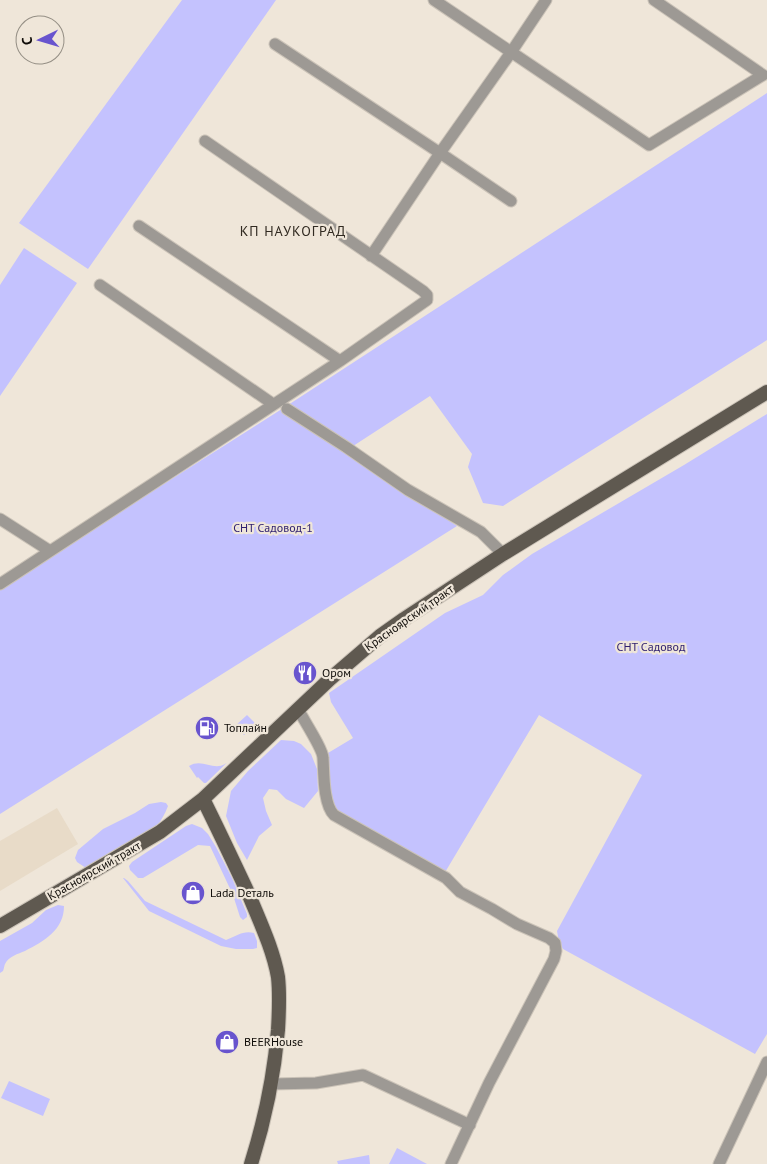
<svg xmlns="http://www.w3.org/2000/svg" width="767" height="1164" font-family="'PT Sans',sans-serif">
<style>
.built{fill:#e8dbc8}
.green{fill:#c4c2fe}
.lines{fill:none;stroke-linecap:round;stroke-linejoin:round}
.minor-casing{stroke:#cbc3b8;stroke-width:13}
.major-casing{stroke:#cbc3b8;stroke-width:16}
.minor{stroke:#9d9994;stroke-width:11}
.major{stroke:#5f5950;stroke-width:14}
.labels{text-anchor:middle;stroke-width:4.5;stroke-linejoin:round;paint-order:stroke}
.park-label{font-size:12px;fill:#30206f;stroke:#efe6d9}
.street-label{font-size:12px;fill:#0f0c08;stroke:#efe6d9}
.poi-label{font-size:12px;fill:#0f0c08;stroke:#efe6d9;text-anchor:start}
.neighbourhood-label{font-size:14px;letter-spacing:1px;fill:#312a21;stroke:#efe6d9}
</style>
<rect width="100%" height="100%" fill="#efe6d9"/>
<path class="built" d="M57,808L78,844L0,891V841Z"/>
<path class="green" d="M182,0H276L88,269L19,223Z
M767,93V340L503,506L483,503L468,467L472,454L430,396L347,450L457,526L0,814V588L285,407Z
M24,248L77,283L0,396V285Z
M767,414V1034L755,1054L563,949L559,942L557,931L642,775L539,715L444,874L334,811L325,761L328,753L353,738L331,702L329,693L445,613L483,595L503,575L532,554L684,465Z
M247,715L256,724L244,735L235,726Z
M281,740L294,741L301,744L311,754L317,769L318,791L304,808L286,799L277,790L269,789L263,798L266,811L272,825L259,836L247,860L237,843L226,816L231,791L248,771Z
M240,750L206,783H204L198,777L197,778L189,766C202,758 213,771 225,764C230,761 235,754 240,750Z
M161,802L166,803L168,806C161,824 152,834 134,843C127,846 119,848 112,851C103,856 95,864 86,868L77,862L75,858L78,850L103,829L135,813L149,804Z
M192,824L202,828L208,834L216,847L232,878L247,914V917L243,920L240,917L233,895L210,846L198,845L143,878H138L130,870L129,866L132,862L186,826Z
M123,878H124L128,881L145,901L226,940C236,936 244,930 254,933L257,941V948L253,949H236L221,946L149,911Z
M58,905L64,906C64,930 44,941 25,951C18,954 9,956 5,964C4,966 4,969 3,971L0,973V941L32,923L46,910Z
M9,1081L50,1099L43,1116L1,1098Z
M397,1148L427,1164H389Z
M369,1155L370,1164H338L337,1161Z"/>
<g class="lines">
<g class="minor-casing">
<path id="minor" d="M434,0L649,145L763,75L654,0
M275,44L440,153L511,201
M139,226L340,361
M371,256L440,153L512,51L546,0
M100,285L273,404
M287,409L346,447L408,490L481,532L503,554
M0,519L50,551
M0,584L340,361L427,300V295L423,291L205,141
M298,709C303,719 323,749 323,758C324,772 323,804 334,815L446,878L460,892L492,909L517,924L549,938L555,943L556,951L554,959L489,1083L451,1164
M272,1084L316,1083L363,1075L470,1125
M719,1164L767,1062"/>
</g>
<g class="major-casing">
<path id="major" d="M203,799C219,831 234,863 249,895C260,922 273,949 278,977C280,995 279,1013 278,1030C274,1076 265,1120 251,1164
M0,926L160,832L203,799L330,679L380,636L404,619L503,554L767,392"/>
</g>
<use href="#minor" class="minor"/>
<use href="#major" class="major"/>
</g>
<defs>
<g id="restaurant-disc" transform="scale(1.25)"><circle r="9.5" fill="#6854ce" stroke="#efe6d9"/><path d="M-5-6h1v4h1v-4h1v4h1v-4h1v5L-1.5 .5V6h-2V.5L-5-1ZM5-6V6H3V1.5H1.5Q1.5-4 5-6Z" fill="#fff"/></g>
<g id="fuel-disc" transform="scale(1.25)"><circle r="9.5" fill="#6854ce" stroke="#efe6d9"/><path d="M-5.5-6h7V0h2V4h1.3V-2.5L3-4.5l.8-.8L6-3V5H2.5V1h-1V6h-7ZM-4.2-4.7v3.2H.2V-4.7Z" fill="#fff"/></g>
<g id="shop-disc" transform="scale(1.25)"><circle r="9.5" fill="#6854ce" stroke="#efe6d9"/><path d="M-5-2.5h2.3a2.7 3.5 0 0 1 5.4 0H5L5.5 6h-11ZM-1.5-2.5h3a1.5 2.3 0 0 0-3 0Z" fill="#fff"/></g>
</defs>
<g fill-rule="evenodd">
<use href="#restaurant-disc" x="305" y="673"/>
<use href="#fuel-disc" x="207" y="728"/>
<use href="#shop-disc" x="193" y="893"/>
<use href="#shop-disc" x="227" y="1042"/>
</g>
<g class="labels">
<g class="park-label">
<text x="273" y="532">СНТ Садовод-1</text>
<text x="651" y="651">СНТ Садовод</text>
</g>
<g class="street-label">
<text transform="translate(409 618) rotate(-35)" y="4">Красноярский тракт</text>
<text transform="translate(94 871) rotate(-30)" y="4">Красноярский тракт</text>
</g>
<g class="poi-label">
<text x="322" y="677">Ором</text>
<text x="224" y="732">Топлайн</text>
<text x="210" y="897">Lada Dеталь</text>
<text x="244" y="1046">BEERHouse</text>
</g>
<g class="neighbourhood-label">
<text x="293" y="236">КП НАУКОГРАД</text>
</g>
</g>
<g transform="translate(40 40) rotate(265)"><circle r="24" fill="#efe6d9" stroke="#958f85"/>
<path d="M0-4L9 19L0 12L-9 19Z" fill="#6854ce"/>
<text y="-8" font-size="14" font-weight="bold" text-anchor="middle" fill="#0f0c08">С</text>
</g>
</svg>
